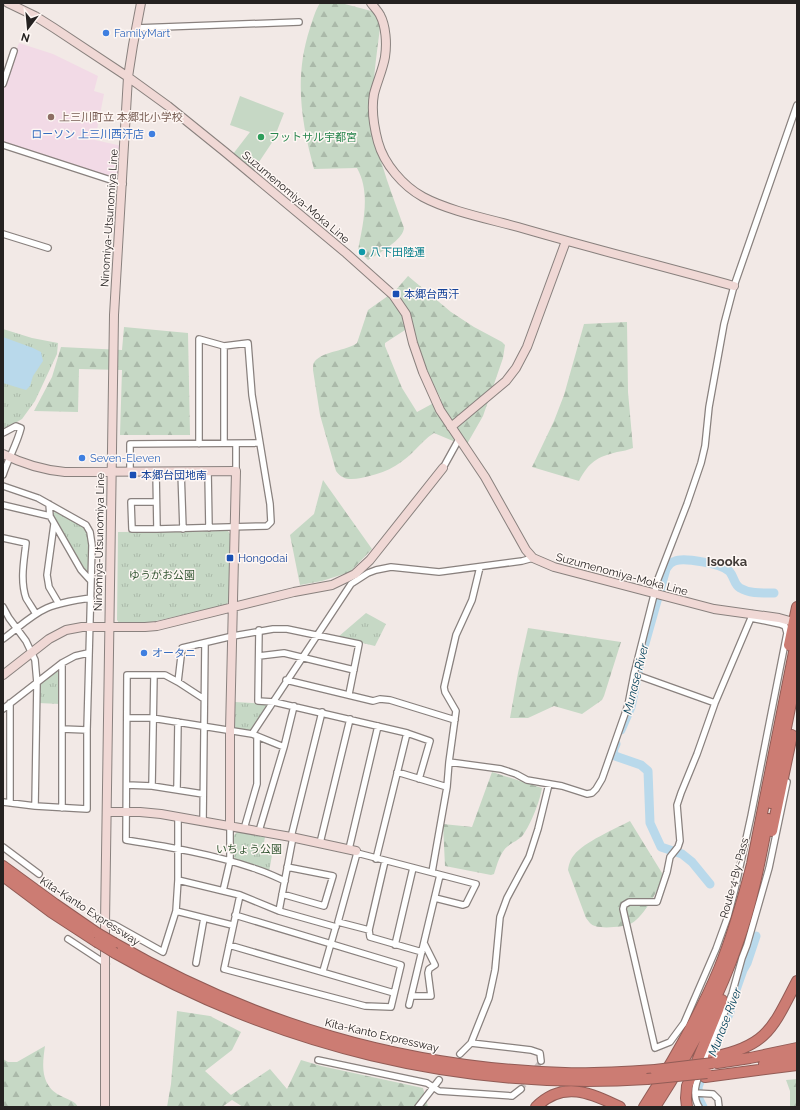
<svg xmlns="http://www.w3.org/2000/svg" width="800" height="1110" font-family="Raleway,'Noto Sans JP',sans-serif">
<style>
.education{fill:#f2dae6}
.grass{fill:url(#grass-tufts)}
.forest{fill:url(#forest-firs);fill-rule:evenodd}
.garden{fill:#c6d8c5}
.water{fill:#b9d9eb}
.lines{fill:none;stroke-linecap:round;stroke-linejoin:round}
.river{stroke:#b9d9eb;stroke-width:9}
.street-tunnel{stroke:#c9c1bf;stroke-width:5.5;stroke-dasharray:5.5 3;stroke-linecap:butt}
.street-casing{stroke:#89817e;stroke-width:8}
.secondary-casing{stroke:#89817e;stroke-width:10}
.highway-casing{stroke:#925c56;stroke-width:12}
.street{stroke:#fff;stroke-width:5.5}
.secondary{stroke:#f0d8d5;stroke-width:8}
.highway{stroke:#cc7c73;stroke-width:10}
.highway-bridge-casing{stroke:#925c56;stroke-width:12;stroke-linecap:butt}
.highway-bridge{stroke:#cc7c73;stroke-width:10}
.shop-dot{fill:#3f7fe0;stroke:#fef7f4;stroke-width:1.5}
.education-dot{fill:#8d6e63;stroke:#fef7f4;stroke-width:1.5}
.leisure-dot{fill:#2e9e5b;stroke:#fef7f4;stroke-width:1.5}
.culture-dot{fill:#0f9aa8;stroke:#fef7f4;stroke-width:1.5}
.transit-dot{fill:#1a4fb4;stroke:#fef7f4;stroke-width:1.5}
.labels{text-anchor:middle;stroke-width:3;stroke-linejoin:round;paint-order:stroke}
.shop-label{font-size:11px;fill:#366cbe;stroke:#fef7f4;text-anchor:start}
.education-label{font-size:11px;fill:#785e54;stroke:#fef7f4;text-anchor:start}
.leisure-label{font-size:11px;fill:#27864d;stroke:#fef7f4;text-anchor:start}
.street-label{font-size:11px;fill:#252221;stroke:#fef7f4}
.culture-label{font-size:11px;fill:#0d838f;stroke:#fef7f4;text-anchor:start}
.transit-label{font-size:11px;fill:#164399;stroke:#fef7f4;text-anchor:start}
.park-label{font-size:11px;fill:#345733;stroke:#fef7f4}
.water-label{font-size:12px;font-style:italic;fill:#01415b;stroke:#fef7f4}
.quarter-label{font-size:13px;font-weight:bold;fill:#413a37;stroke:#fef7f4}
</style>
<defs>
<pattern id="grass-tufts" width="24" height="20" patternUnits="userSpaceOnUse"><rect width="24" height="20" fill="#c6d8c5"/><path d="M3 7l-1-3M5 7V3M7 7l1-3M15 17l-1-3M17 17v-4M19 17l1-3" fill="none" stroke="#aab9a9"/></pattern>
<pattern id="forest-firs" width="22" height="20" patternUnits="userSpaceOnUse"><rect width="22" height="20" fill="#c6d8c5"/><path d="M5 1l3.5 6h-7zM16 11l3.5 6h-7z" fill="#aab9a9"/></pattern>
</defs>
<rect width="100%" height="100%" fill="#f2e9e6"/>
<path class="education" d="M19,43L53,54L98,76L94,91L104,94L95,140L122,146L120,181L3,143V87Z"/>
<path class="grass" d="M3,329L32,338L58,343L57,354L35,401L22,419L3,430Z
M56,511C64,516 84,524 88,532C92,540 89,561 89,570L85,571L52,514Z
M228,531L231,535L229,601L226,605L147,623H119L117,620L118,532Z
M366,613L386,624L375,646L338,637Z
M56,671L60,673V704L38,703C38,681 38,684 56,671Z
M235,702L268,704L269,706L254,729L248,731L236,729L234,725Z
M237,832L265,837L262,853L272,855L269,872L252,865L236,860L234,857V835Z"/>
<path class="forest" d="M320,3H341L379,13L381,19C377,55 370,92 374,129C379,163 393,196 404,228C403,240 378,254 368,260L358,250C363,224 371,193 357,168L314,169C301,121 294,77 310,28C313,19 315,11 320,3Z
M408,276L451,312L474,327L502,342L505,345L503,358L483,416L467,444L465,446L434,433C426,438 420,445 413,452C398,467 382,474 361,478C351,480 342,480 336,471L320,415L313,370C313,366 313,363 315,361C324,351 346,351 357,343L368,310L395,291ZM405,330L441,399L417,412L402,388L385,346V343Z
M627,322L628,392L633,448C628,450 623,451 617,452C597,457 589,462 579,481L532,467L554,421L564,395L584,324Z
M124,327L188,333L190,435H120L122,370L79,369L78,412L34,411L52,377L61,347L122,350Z
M323,480L372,549L350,572L322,581L300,585L290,535L314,514Z
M528,628L621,642L604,696L602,700L582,714L554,706L528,718H510L518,673Z
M492,772L542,788C540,801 531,824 523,835C519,840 513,842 508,846C500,852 497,865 494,874L491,875L445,866L443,824L472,827Z
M630,821L662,873C663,885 643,917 632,923C625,927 603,929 595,926C591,925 589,922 586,918L568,870C569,864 570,860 574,855C584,842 615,829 630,821Z
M177,1011L210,1016L241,1032L232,1050L205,1071L231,1095L270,1069L287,1089L301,1060L321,1066L423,1088L428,1107H243L232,1100L222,1107H167L171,1084Z
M45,1046C42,1066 40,1087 63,1097C69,1100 75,1101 78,1107H3V1059L8,1062H17Z
M797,1079V1107H790V1091L786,1080Z"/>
<path class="garden" d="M240,96L284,113L273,141L253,171L233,154L250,132L230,125Z"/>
<path class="water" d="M3,337L33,348L41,352L43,361L33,376L30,386L26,390L3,383Z"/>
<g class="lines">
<path class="river" d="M621,730L631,707L642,654L666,569C668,566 671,562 675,561C684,557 721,564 729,571C734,576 734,585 740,588C750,594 763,593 774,593
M616,744L613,751L615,756L641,765L648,771L650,823L661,847L682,854L692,862L710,884
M703,1107L699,1099L698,1087L711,1053L730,1012L731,1004L743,970L747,963L756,936"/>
<path class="street-tunnel" d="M521,1089L541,1061"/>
<g class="street-casing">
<path id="street" d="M136,28L299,22
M3,84L14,51
M3,145L123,184
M3,234L48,248
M3,433L16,426L21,428C17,444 8,459 3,475
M224,443V346
M443,468L459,439
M156,471L157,529L267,526L271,522L270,504L252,395L248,343L224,346L199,339V444
M181,471L183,529
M208,471L209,528
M236,471V444
M130,472V444L260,443
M3,486L38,498L86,525L90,532L92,545L87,730V809L35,806L3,802
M156,502H131L132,529H157
M49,504L50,516L81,570L91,581
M3,505L50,516
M54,524L47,575L49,587L59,604
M3,538L26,543C24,561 20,580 26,598C29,603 33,609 36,614
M3,607L9,618L26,641L35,660L37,683L35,806
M751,618L780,624L785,626L787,633L751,816L735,889L728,916L716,949L684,1023L670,1042L655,1048L623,909L624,905L629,902H657L667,872L670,857L678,847L680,841L677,805L681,793L697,754L715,703L751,618L753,614
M259,630L258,701L274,702L407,733L376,859
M3,639C17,629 31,615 47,608C61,602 76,600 91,598
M259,656L284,653L354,670
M634,674L715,703
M286,680L373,701L380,699L390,700L455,720
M178,682L182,648L233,636L273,629H287L359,644L349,694
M204,699L178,682L165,675H127L126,840C169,847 212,854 253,868C264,871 274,876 285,881
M10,703V803
M3,709L62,663L75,656L88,653
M127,718H152L252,734L284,747
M62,729L87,730
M407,733L430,741L419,779
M252,734L351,584L368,573L376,570L391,567L439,572L522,561L533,558
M449,762L501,769L516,774L527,780L562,786L587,794L592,793L596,789L602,779L628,705L634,674L658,579L687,504L701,463L705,446L709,407L724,324L734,286L797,105
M397,772L447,787
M127,785L152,786L203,794
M152,786L154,675
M177,789L178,722
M62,808V663
M203,822L205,643
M244,829L257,784V736
M259,831L284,747L294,706
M291,837L322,712
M320,843L350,719
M3,847L39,874
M349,849L378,726
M356,851L357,853L338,922L369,930L370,937L422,952
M357,853L476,884L466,904L463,905L435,898
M432,872L447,787L449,762L456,711L445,692L444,687L456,635L472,600L480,567
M178,880L240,895L279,911L336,927
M223,891L230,861V826
M282,894L324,906L333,876L287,867
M176,911L232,925
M279,911L293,837
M235,915L401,965L391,1007L365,1006L224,969L240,895
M105,923L113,924L163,952L176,911L178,880V817
M369,930L385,861
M68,939L106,964
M229,945L394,993
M395,945L413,868
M196,963L204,918
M323,971L336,926
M411,996H431L428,973L429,969L435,965L424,943
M409,1005L440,875
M471,1043L531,1050L540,1053L541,1061
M460,1054L471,1043L489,998L495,970L500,917L507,898L529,857L538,829L549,784
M318,1060L427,1083L439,1091L512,1096L521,1089
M703,1065L732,994L742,958L747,945L769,868L787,782
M695,1093L713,1094L718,1099L719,1107
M418,1107L439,1080
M699,1107C692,1096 695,1084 700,1073"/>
</g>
<g class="secondary-casing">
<path id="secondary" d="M8,3L35,16L54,28L128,77L168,106L225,152L346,253L393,295L406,314L413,343L423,372L440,410L485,477L526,550L533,558L554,567L714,609L779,618L797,623
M371,3C374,7 378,11 380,15C386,26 387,44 385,57C383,69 377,82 374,94C371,110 374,127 378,142C384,164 403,186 423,197C449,211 489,219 518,227C590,248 662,266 734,286
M451,427L506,381L516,368L527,347L566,241
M3,454C23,464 43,470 65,472L236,471L230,730V826
M3,675L49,639L66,630L82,627H145L157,626L294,592L332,585L355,574L370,560L443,468
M107,812H140L161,814L291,837L356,851
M105,1107V923L114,315L128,77L133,45L141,3"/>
</g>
<g class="highway-casing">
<path id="highway" d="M789,645L797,607
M771,803L797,673
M772,831L792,735
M3,866L55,904L97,933
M3,876L51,912L97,942
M114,943C255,1024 402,1068 565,1073C595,1074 625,1072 655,1070
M115,953C278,1046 460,1091 647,1079
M713,1057C768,1046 773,1027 797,981
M717,1063L750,1058L797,1048
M764,1064L797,1057
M705,1077L797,1065
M536,1107C563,1080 591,1093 620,1107
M644,1107C672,1063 699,1017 719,969C733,935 743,899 752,864L797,637
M655,1107C688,1056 717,1003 737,945C752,904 760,861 768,819
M687,1107L686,1098L687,1086L722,1000"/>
</g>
<use href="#street" class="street"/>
<use href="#secondary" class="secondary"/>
<use href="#highway" class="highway"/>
<g class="highway-bridge-casing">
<path id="highway-bridge" d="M97,933L114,943
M97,942L115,953
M655,1070L713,1063
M647,1079L707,1073"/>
</g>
<use href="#highway-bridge" class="highway-bridge"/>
</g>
<g class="shop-dot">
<circle cx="106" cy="33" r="4"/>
<circle cx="152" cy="134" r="4"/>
<circle cx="82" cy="458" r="4"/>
<circle cx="144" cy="653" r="4"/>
</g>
<circle class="education-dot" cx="51" cy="117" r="4"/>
<circle class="leisure-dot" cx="261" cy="137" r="4"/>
<circle class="culture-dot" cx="362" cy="252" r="4"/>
<g class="transit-dot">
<rect x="392" y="290" width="8" height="8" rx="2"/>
<rect x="129" y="471" width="8" height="8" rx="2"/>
<rect x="226" y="554" width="8" height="8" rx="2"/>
</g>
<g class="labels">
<g class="shop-label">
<text x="114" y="37">FamilyMart</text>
<text x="144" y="138" text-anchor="end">ローソン 上三川西汗店</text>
<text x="90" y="462">Seven-Eleven</text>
<text x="152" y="657">オータニ</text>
</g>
<g class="education-label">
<text x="59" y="121">上三川町立 本郷北小学校</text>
</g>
<g class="leisure-label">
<text x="269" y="141">フットサル宇都宮</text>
</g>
<g class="street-label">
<text transform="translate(296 197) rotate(40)" y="4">Suzumenomiya-Moka Line</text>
<text transform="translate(109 218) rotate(-86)" y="4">Ninomiya-Utsunomiya Line</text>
<text transform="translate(99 542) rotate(-89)" y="4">Ninomiya-Utsunomiya Line</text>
<text transform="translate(622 574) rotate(15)" y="4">Suzumenomiya-Moka Line</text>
<text transform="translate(734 878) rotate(-75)" y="4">Route 4 By-Pass</text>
<text transform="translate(90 911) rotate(33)" y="4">Kita-Kanto Expressway</text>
<text transform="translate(382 1035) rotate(13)" y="4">Kita-Kanto Expressway</text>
</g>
<g class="culture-label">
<text x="370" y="256">八下田陸運</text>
</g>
<g class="transit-label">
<text x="404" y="298">本郷台西汗</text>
<text x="141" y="479">本郷台団地南</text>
<text x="238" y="562">Hongodai</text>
</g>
<g class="park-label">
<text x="162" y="579">ゆうがお公園</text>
<text x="249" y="853">いちょう公園</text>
</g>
<g class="water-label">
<text transform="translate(636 679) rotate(-76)" y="4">Munase River</text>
<text transform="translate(725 1022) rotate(-69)" y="4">Munase River</text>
</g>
<g class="quarter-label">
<text x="727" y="566">Isooka</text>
</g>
</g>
<rect width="800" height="1110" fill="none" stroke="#252221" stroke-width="8"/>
<g transform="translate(28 28) rotate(196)" stroke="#fef7f4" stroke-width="3" paint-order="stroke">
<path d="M0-3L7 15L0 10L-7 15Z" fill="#252221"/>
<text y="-6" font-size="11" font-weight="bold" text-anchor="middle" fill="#252221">N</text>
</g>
</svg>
